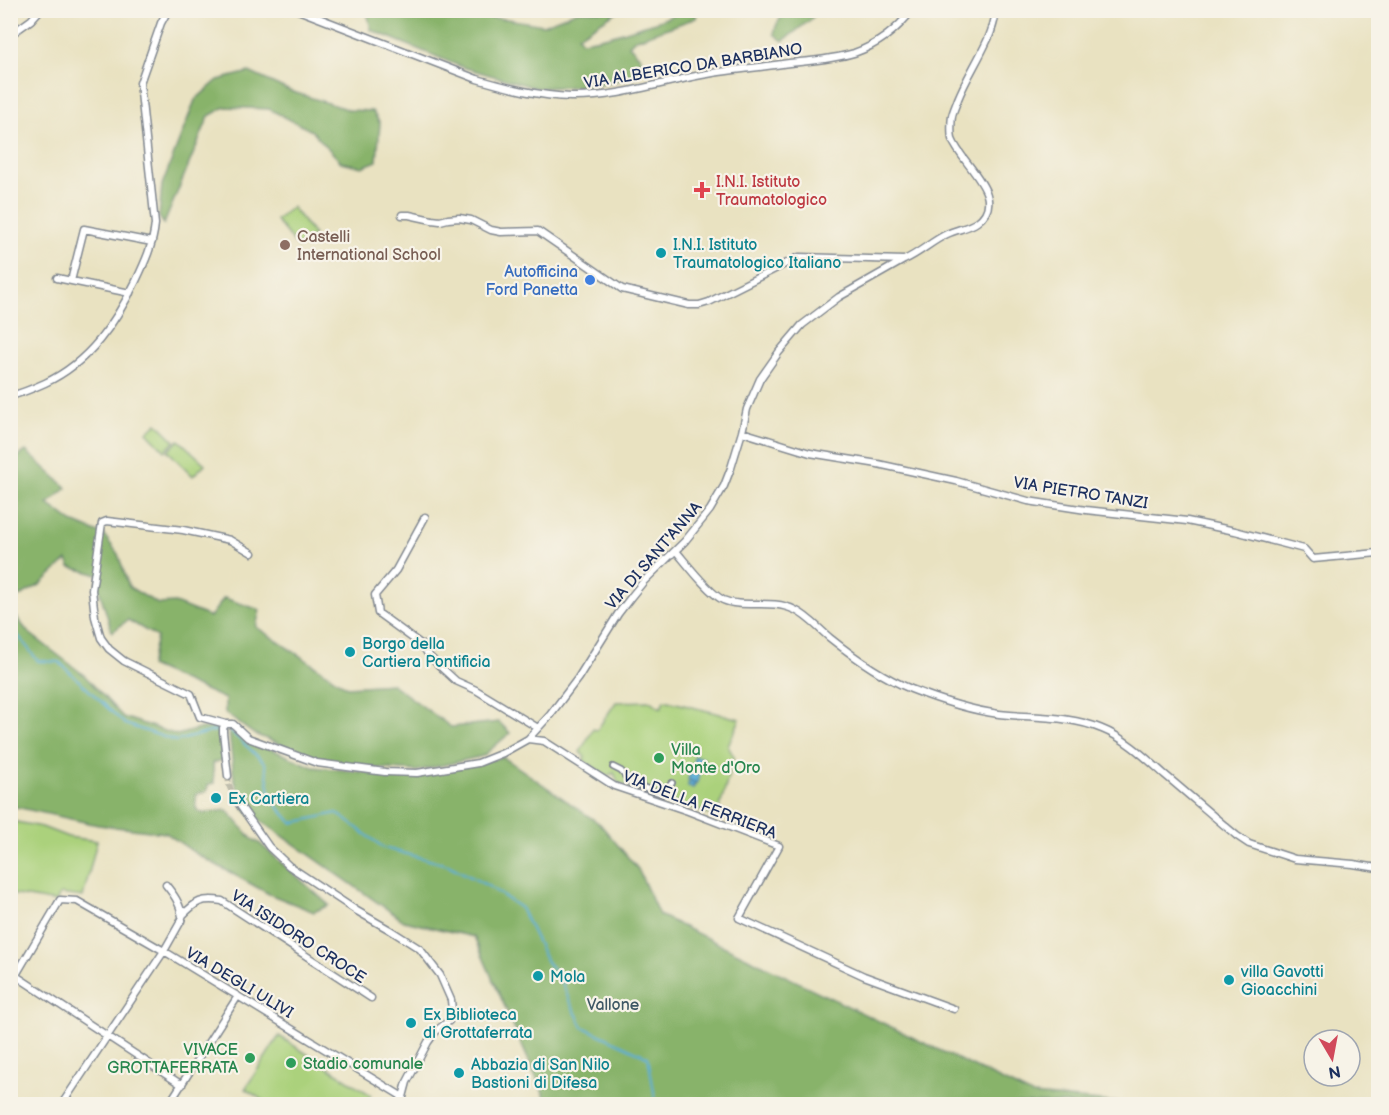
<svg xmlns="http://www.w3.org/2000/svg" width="1389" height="1115" font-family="'Balsamiq Sans',sans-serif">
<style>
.green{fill:#abd17b;stroke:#63806c;stroke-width:1.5}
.forest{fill:#88b36b;stroke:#527164;stroke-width:1.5}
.water{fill:#5bafd7;stroke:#3b6f9a;stroke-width:1.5}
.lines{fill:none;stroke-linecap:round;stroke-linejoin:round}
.stream{stroke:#5bafd7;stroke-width:2}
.minor-tunnel{stroke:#c0bead;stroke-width:6;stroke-dasharray:6 3;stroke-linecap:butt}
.pedestrian-casing{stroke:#828890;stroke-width:8}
.minor-casing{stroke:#828890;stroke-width:9}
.pedestrian{stroke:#fff;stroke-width:4.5}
.minor{stroke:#fff;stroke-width:6}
.health-dot{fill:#e0444e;stroke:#f7f3e8;stroke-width:2}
.education-dot{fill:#8d6e63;stroke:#f7f3e8;stroke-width:2}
.culture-dot{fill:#0f9aa8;stroke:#f7f3e8;stroke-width:2}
.shop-dot{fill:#3f7fe0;stroke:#f7f3e8;stroke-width:2}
.leisure-dot{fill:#2e9e5b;stroke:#f7f3e8;stroke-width:2}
.labels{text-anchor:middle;stroke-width:4.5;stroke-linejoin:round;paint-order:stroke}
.street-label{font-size:16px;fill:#1b2f5e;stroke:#f7f3e8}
.health-label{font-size:16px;fill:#be3a42;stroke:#f7f3e8;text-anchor:start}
.education-label{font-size:16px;fill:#785e54;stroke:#f7f3e8;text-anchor:start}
.culture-label{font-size:16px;fill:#0d838f;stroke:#f7f3e8;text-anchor:start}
.shop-label{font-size:16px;fill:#366cbe;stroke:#f7f3e8;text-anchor:end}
.leisure-label{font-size:16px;fill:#27864d;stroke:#f7f3e8;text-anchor:start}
.park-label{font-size:16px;fill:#3f5865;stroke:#f7f3e8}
</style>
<rect width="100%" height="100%" fill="#f7f3e8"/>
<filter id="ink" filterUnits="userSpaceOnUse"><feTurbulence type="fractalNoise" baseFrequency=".0167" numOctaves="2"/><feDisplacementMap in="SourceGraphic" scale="12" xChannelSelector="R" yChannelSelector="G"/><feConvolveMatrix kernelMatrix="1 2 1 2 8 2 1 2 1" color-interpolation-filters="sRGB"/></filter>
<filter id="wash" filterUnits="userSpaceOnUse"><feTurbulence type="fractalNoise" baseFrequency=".008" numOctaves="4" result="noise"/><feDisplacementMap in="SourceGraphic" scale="24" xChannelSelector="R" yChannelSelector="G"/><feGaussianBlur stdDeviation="1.35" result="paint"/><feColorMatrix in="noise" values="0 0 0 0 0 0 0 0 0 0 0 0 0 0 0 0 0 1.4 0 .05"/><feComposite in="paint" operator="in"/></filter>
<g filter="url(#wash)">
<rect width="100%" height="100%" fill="#e9e2c1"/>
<path class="green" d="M292,207L314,235L298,248L276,220Z
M157,423L175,441L165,451L147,432Z
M179,440L205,464L193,476L168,451Z
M664,700L740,719L728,746L734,757L717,817L618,783L614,773L607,776L583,760L585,757L580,752L593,729L597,730L616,702L650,701L661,708Z
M11,821L42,827L68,837L97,841L83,897L60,894L56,902L11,894Z
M279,1036L371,1095L365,1104H269L245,1089Z"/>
<path class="forest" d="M367,11H475L481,17L507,19L543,25L578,11H618L578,36L582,41C609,38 635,28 661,20C676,15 680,9 697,11L696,18L634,40L629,45L641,58L639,76L590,86L536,88L462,67L371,30Z
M789,11H818L810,20L783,41L774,34C776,23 780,17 789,11Z
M249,72L290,91L350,110L372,111L380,123L377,161L362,167L341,162L312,131L269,109L225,107L209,116L164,224L159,217L162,185L195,100L218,80Z
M26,451L67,488L48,504L72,522L104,535L118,554L129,587L158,604L175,603L210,617L224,598L260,610L256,627L347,687L392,684L451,727L499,722L510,733L483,756L417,771L360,767L318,759L254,734L225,713V699L150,666L157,637L128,620L112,632L97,583L99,575L70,567L67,560L40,585L11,601V462Z
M10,609L28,632L84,675L123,717L177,735L202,728H219L222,760L213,763L214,783L208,785L207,791L196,794V809L202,813L227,810L252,839L258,842L329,905L314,912L269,894L195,853L166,833L98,825L11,806Z
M229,731L313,767L415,777L503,757L600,824L638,869L659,915L1032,1095L1124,1103L1127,1104H548L474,937L404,921L243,808L234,778Z"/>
<path class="water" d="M695,756L704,759L697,783L693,782L695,785L693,788L688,786V784L692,781L688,780Z"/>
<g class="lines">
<path class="stream" d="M10,625L38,661L59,662L125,724L176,741L218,730
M229,730L265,763L271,799L292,823L337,813L384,848L448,865L488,886L521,908L547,962L560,977L569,1000L583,1027L648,1057L656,1104"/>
</g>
</g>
<g filter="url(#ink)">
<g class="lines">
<path class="minor-tunnel" d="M228,776L229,785L234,797"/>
<g class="pedestrian-casing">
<path id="pedestrian" d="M613,767L621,771L631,783L662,794L672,783"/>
</g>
<g class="minor-casing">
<path id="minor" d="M298,10L477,79C508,88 539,96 571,97C621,98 670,79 719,72C740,69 761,67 782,64C807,61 831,60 854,53C877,45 897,30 912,10
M10,35L31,20L40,10
M402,215H409L432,220L440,221L448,219L459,218L471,220L491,230L501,232L538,231L622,289L689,305H699L709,302L799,257L904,260
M57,278L130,293
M71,281L84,229L152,242
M10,396C23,393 34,388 45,383C90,362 115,323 136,281C145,262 153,245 155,224L140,83L161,23L168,10
M742,432L810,453L878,464L956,481L1028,501L1086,510L1187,521L1235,531L1304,549L1313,559L1378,553
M425,517L396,570L375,595L378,613L422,645L430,657L456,681L476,690L538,728
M676,551C687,564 709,593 723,600C743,609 771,598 795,610C808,616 819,629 830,638C855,658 882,677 911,689C939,700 969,710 999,714C1033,718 1069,715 1102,729C1125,738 1146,758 1164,774C1189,795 1213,816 1237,836L1249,844L1295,859L1353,864L1378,868
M252,553L230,540L183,530L107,521L102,523L92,590L95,617L101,638L109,649L124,661L191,694L200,717L226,724H233L248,738L317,763L385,772L417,773L478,763L503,753L528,739L550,715L578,678L618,614L631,597L644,581L685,541L710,510L724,486L731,468L742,432L747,409L760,379L779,352L802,325L839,297L904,260C920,253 932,241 947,234C957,229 969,228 977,222C1010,198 961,164 952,139C951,134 951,122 952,116C953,111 956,105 958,99C966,79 978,61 987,41C992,32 994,21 997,10
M226,724L223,728V732L228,776
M528,739L544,741L614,786L688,811L779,846L739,918L864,976L954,1009
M234,797L269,847L289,866L357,911L390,930L420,949L440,975L451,1000L452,1010L449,1021L436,1031L428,1042L407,1082L403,1097L398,1104
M166,885C174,895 180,903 182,916
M182,916C196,901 202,898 222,901L371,998
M10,972L182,1085
M10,985L60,900L77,901L164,951L403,1097
M62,1104L164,951L181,921L184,911
M169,1104L238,996"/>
</g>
<use href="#pedestrian" class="pedestrian"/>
<use href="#minor" class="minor"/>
</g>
</g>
<path class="health-dot" d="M699 181h6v6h6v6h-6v6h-6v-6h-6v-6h6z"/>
<circle class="education-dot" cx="285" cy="245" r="6"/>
<g class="culture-dot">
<circle cx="661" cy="253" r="6"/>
<circle cx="350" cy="652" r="6"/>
<circle cx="216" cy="798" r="6"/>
<circle cx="538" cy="976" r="6"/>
<circle cx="1229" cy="980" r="6"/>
<circle cx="411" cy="1023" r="6"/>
<circle cx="459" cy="1073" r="6"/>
</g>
<circle class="shop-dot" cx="590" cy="280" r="6"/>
<g class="leisure-dot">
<circle cx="659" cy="758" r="6"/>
<circle cx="250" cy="1058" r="6"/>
<circle cx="291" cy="1063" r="6"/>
</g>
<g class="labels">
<g class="street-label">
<text transform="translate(693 65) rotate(-9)" y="6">VIA ALBERICO DA BARBIANO</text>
<text transform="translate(1081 492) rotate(9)" y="6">VIA PIETRO TANZI</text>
<text transform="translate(653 555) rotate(-49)" y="6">VIA DI SANT'ANNA</text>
<text transform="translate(700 804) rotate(21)" y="6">VIA DELLA FERRIERA</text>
<text transform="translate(299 936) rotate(33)" y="6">VIA ISIDORO CROCE</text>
<text transform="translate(240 982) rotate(31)" y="6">VIA DEGLI ULIVI</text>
</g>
<g class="health-label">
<text x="716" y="187">I.N.I. Istituto<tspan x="716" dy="18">Traumatologico</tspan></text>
</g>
<g class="education-label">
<text x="297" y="242">Castelli<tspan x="297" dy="18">International School</tspan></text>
</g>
<g class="culture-label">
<text x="673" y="250">I.N.I. Istituto<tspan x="673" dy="18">Traumatologico Italiano</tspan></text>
<text x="362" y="649">Borgo della<tspan x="362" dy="18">Cartiera Pontificia</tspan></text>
<text x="228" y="804">Ex Cartiera</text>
<text x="1241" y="977">villa Gavotti<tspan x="1241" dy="18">Gioacchini</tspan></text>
<text x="550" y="982">Mola</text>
<text x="423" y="1020">Ex Biblioteca<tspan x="423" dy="18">di Grottaferrata</tspan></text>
<text x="471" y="1070">Abbazia di San Nilo<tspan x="471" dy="18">Bastioni di Difesa</tspan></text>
</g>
<g class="shop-label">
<text x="578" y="277">Autofficina<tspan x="578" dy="18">Ford Panetta</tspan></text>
</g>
<g class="leisure-label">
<text x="671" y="755">Villa<tspan x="671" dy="18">Monte d'Oro</tspan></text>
<text x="238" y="1055" text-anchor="end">VIVACE<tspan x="238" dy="18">GROTTAFERRATA</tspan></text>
<text x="303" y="1069">Stadio comunale</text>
</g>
<g class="park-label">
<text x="613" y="1010">Vallone</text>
</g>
</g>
<rect width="1389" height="1115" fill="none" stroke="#f7f3e8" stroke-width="36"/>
<g transform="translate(1332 1058) rotate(170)"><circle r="28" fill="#f7f3e8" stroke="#9fa5b1" stroke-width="1.5"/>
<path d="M0-4.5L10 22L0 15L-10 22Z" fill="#d1495b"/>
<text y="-9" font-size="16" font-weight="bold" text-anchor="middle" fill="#1b2f5e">N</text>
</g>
</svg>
